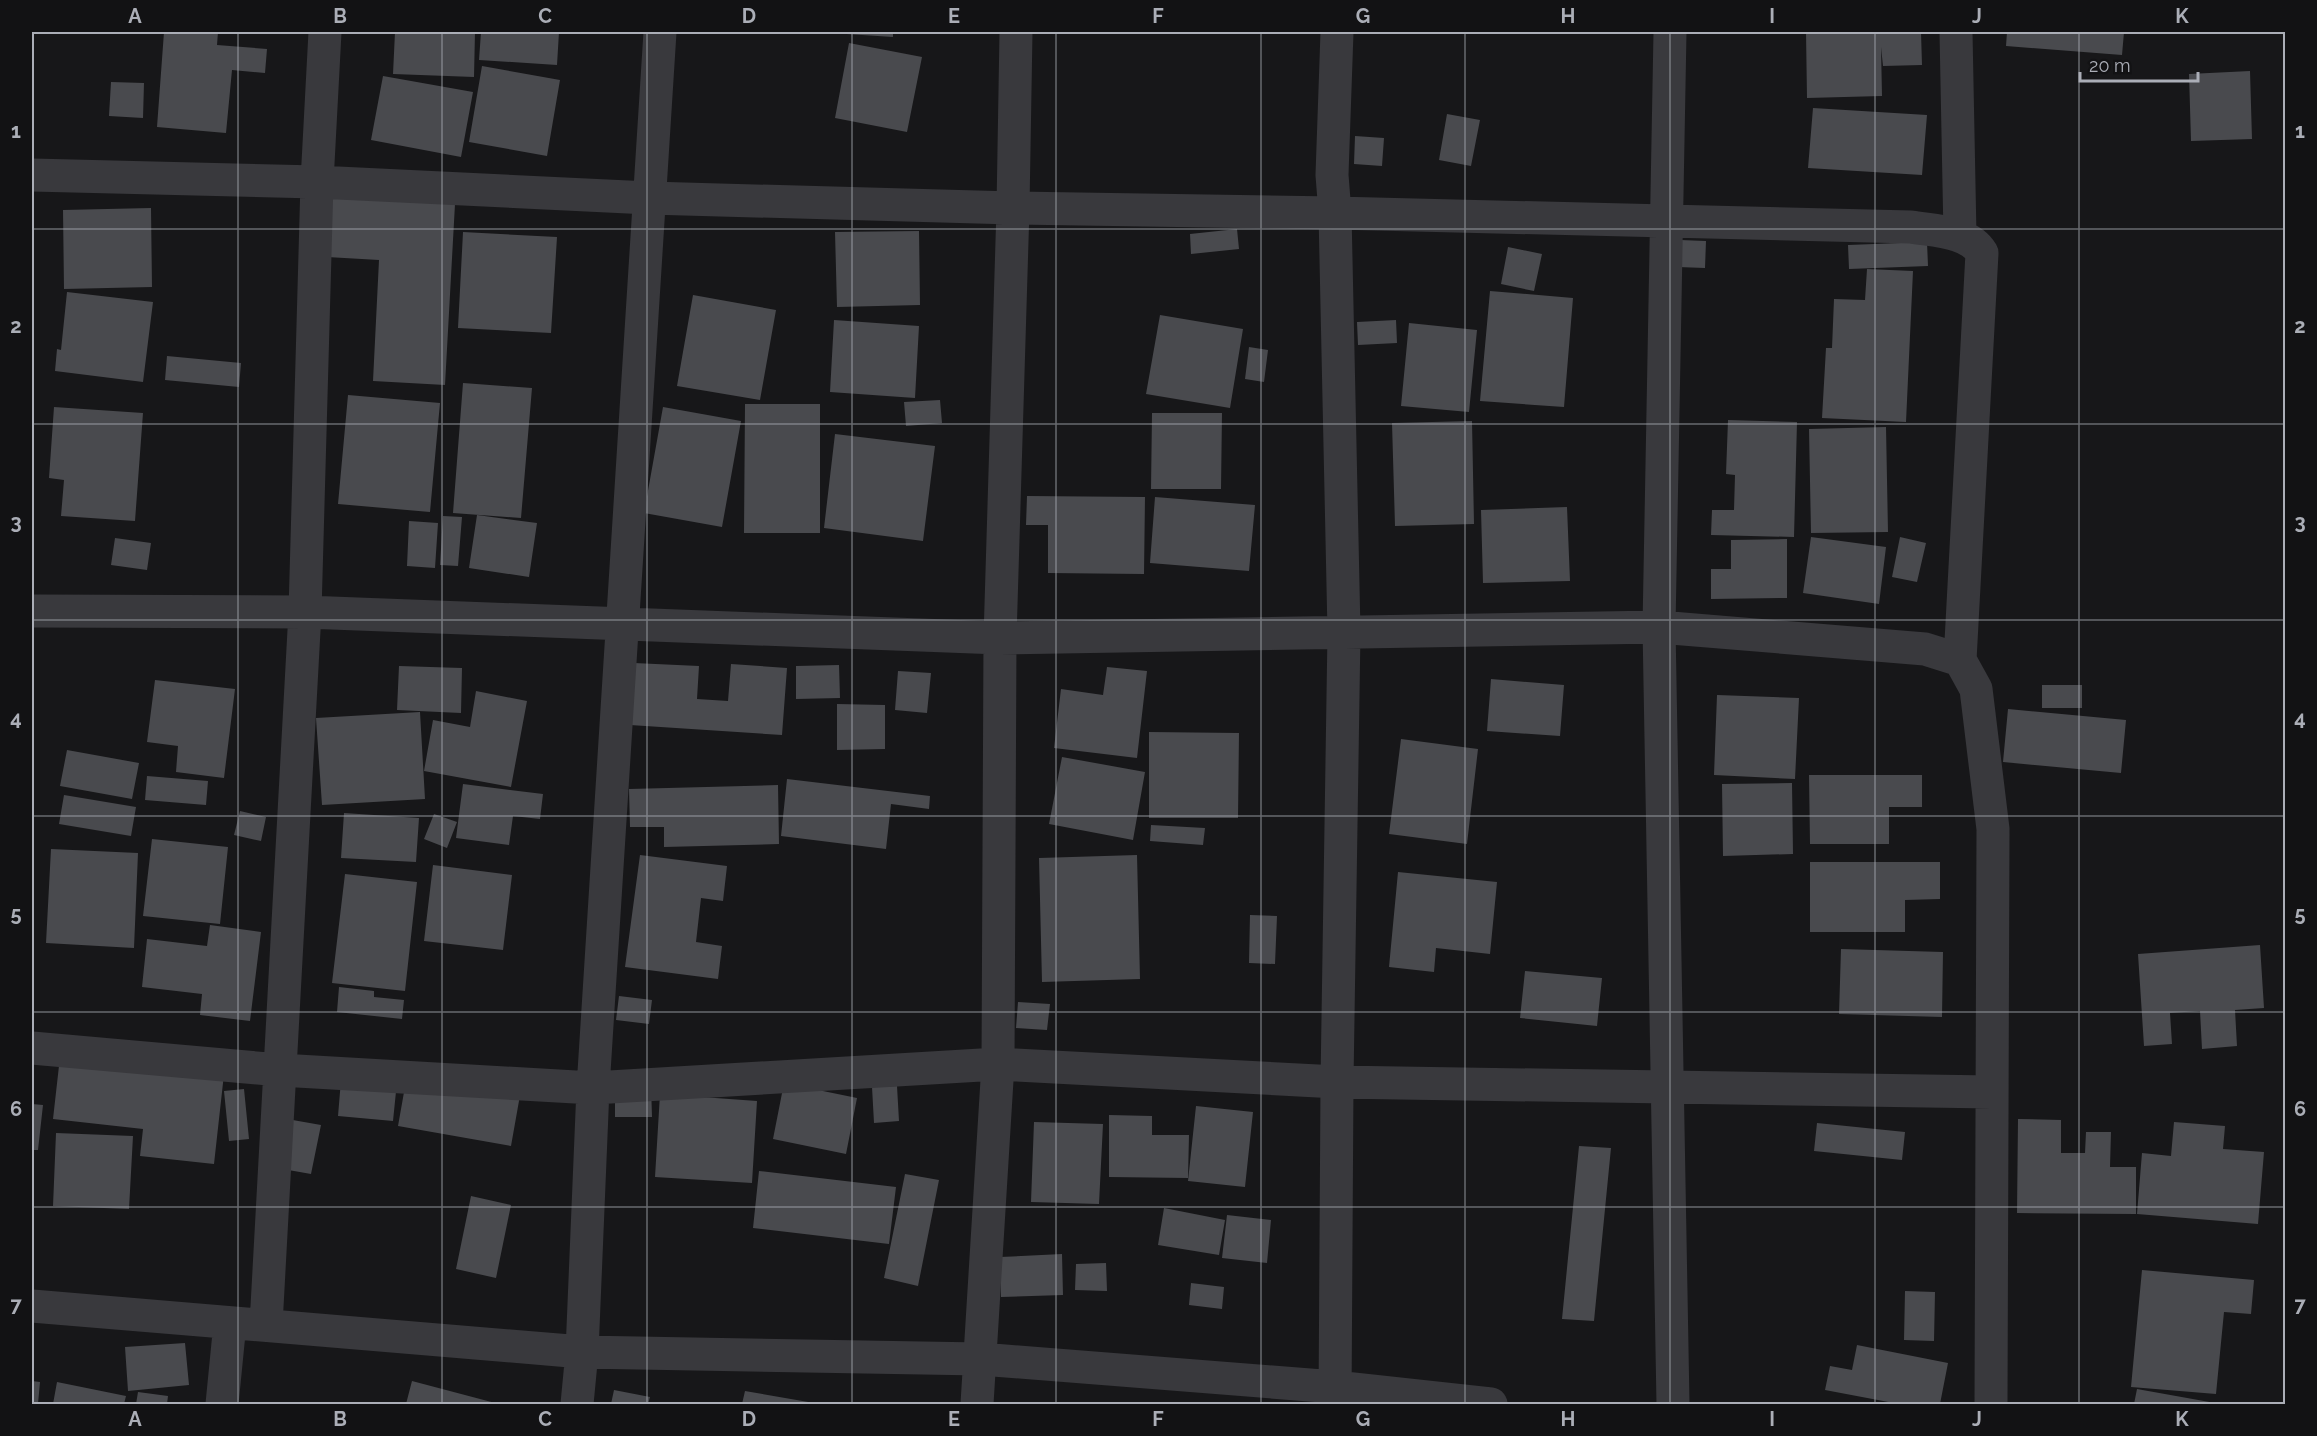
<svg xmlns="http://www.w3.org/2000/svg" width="2317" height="1436" font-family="Raleway,sans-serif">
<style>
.building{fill:#494a4e}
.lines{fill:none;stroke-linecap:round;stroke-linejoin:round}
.minor{stroke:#39393d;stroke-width:33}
.grid{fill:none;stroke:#abaeb7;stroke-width:1.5;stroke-opacity:0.55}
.neatline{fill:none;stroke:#abaeb7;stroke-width:2}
.grid-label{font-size:20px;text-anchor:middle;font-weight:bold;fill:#abaeb7}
</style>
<rect width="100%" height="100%" fill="#171719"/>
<path class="building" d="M164,32H218L217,45L267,49L265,73L232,70L226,133L157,127Z
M395,32H475L474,77L393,74Z
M481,32H559L557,65L479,60Z
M832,32H893V37L831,33Z
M1806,32H1921L1922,65L1883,66L1881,47L1882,96L1807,98Z
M2007,32H2124L2122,55L2006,46Z
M849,43L922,57L907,132L835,118Z
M482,66L560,80L547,156L469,142Z
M2250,71L2252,139L2191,141L2189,74Z
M383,76L473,92L461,157L371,140Z
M111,82L144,83L143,118L109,116Z
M1813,108L1927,115L1922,175L1808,168Z
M1447,114L1480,120L1471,166L1439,160Z
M1355,136L1384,138L1382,166L1354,164Z
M330,197L455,204L445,385L373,381L379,260L327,257Z
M151,208L152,287L64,289L63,210Z
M1237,229L1239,249L1191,254L1190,234Z
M919,231L920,305L837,307L835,232Z
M463,232L557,237L551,333L458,328Z
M1680,240L1706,241L1705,268L1678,267Z
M1927,242L1928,266L1849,269L1848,245Z
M1508,247L1542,254L1534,291L1501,284Z
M1867,269L1913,271L1906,422L1822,418L1826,348H1832L1834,299L1865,300Z
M1490,291L1573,298L1564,407L1480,401Z
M67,292L153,302L143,382L55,371L57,349L61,350Z
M693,295L776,310L760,400L677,386Z
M1160,315L1243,329L1230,408L1146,394Z
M834,320L919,326L915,398L830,392Z
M1396,320L1397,343L1358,345L1357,322Z
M1409,323L1477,330L1469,412L1401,406Z
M1249,347L1268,350L1264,382L1245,379Z
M167,356L241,363L239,387L165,380Z
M463,383L532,388L521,518L453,513Z
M348,395L440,403L430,512L338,504Z
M940,400L942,423L906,426L904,402Z
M745,404H820V533H744Z
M54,407L143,413L135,521L61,516L64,480L49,478Z
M663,407L741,421L722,527L644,513Z
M1152,413H1222L1221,489H1151Z
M1728,420L1797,422L1794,537L1711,535L1712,510H1734L1735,475L1726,474Z
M1472,421L1474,524L1395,526L1392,423Z
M1886,427L1888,532L1811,533L1809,429Z
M835,434L935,446L923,541L824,528Z
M1027,496L1145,497L1144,574L1048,573V525H1026Z
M1155,497L1255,505L1249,571L1150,563Z
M1567,507L1570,581L1483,583L1481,510Z
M477,515L537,523L529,577L469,568Z
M443,516L462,517L458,566L440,565Z
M409,521L438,523L435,568L407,566Z
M1811,537L1886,547L1879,604L1803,593Z
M1900,537L1926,543L1917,582L1892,577Z
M115,538L151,543L147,570L111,565Z
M1787,539V598L1711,599V569H1731V540Z
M634,663L699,666L697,699L728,701L731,664L787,668L782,735L630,725Z
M839,665L840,698L796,699V666Z
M399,666L462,668L461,713L397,710Z
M1107,667L1147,671L1137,758L1054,748L1061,689L1103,695Z
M898,671L931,673L927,713L895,710Z
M1491,679L1564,685L1560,736L1487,731Z
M155,680L235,689L224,778L176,772L178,746L147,742Z
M2042,685H2082V708H2042Z
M476,691L527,701L511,787L424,771L433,720L470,727Z
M1717,695L1799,698L1795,779L1714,775Z
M837,704L885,705V749L837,750Z
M2008,709L2126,720L2121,773L2003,762Z
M420,712L425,799L322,805L316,718Z
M1149,732L1239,733L1238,818H1149Z
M1401,739L1478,749L1467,844L1389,834Z
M67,750L139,763L132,799L60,786Z
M1062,757L1145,772L1133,840L1049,824Z
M1809,775H1922V807H1889V844H1810Z
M147,776L208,781L206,805L145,800Z
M787,779L930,796L929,809L891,804L886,849L781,836Z
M1792,783L1793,854L1723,856L1722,784Z
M463,784L543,794L540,819L513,816L509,845L456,838Z
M778,785L779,844L664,847V827H630L629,789Z
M64,795L136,807L131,836L59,824Z
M240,811L266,817L261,841L234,835Z
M344,813L419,818L416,862L341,858Z
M434,814L457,822L447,848L424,839Z
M1151,825L1205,828L1203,845L1150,841Z
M152,839L228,847L220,924L143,916Z
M51,849L138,853L134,948L46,943Z
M640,855L727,866L723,901L701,898L696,942L722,946L718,979L625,967Z
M1137,855L1140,979L1042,982L1039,858Z
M1810,862H1940V899L1905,900V932H1810Z
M433,865L512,875L503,950L424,941Z
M1398,872L1497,882L1490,954L1436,948L1434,972L1389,967Z
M345,874L417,882L405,991L332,983Z
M1250,915L1277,916L1275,964L1249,963Z
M210,925L261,932L250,1021L200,1015L202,994L142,987L147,939L207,946Z
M2260,945L2264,1008L2235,1010L2237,1046L2202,1049L2200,1011L2170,1013L2172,1044L2144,1046L2138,954Z
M1841,949L1943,952L1942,1017L1839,1014Z
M1525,971L1602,978L1597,1026L1520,1018Z
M339,987L374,991V997L404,1000L402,1019L337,1012Z
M619,996L652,1000L649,1024L616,1020Z
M1018,1002L1050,1004L1047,1030L1016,1028Z
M61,1048L225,1065L214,1164L140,1156L143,1129L53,1119Z
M409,1064L522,1084L511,1146L398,1126Z
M342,1068L398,1072L393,1121L338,1116Z
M784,1083L857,1098L846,1154L773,1139Z
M615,1085H651L652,1117H615Z
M897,1086L899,1121L874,1123L872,1087Z
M244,1089L249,1139L229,1141L224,1091Z
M660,1094L757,1101L752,1183L655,1177Z
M32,1104L43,1105L38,1150H32Z
M1196,1106L1253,1112L1245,1187L1188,1181Z
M1109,1115L1152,1116V1135H1189L1188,1178L1109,1177Z
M287,1119L321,1125L311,1174L277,1168Z
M2018,1119L2061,1120V1153H2085L2086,1132H2111L2110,1167H2136V1214L2017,1213Z
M1034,1122L1103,1124L1099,1204L1031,1202Z
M2174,1122L2225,1126L2223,1149L2264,1152L2258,1224L2137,1214L2142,1153L2171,1156Z
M1817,1123L1905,1132L1902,1160L1814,1151Z
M56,1133L133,1136L129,1209L53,1206Z
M1579,1146L1611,1148L1594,1321L1562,1319Z
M759,1171L896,1187L889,1244L753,1228Z
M905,1174L939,1180L918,1286L884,1278Z
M471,1196L511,1205L496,1278L456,1269Z
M1164,1208L1225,1220L1219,1255L1158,1245Z
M1227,1215L1271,1220L1267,1263L1222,1258Z
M1062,1254L1063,1295L1001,1297L1000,1257Z
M1106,1263L1107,1291L1075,1290L1076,1264Z
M2142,1270L2254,1280L2251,1314L2224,1312L2216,1394L2131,1387Z
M1191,1283L1224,1287L1222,1309L1189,1305Z
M1905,1291L1935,1292L1934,1341L1904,1340Z
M185,1343L189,1385L128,1391L125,1347Z
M1857,1345L1948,1363L1940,1404H1899L1825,1390L1830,1366L1852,1370Z
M32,1381L40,1382L38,1404H32Z
M412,1381L499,1404H406Z
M57,1382L126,1396L124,1404H53Z
M2137,1389L2215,1403V1404H2134Z
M614,1390L650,1397L648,1404H611Z
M745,1391L814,1403L813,1404H742Z
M138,1392L168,1396L167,1404H136Z"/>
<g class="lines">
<path class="minor" d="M1670,32L1659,627L1673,1404
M1956,32L1960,236
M32,175L317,182L649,198L1013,208L1335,213L1911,227C1934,231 1969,231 1982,253L1960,660L1976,689L1993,829L1991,1404
M32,611L305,612L1000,638L1659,627L1925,649L1960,660
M32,1048L280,1070L593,1088L998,1064L1337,1082L1992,1092
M32,1306L582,1352L981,1359L1335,1387L1491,1404
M266,1325L305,612L317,182L325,32
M222,1404L230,1323
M577,1404L582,1352L593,1088L660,32
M977,1404L998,1064L1000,638L1013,208L1016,32
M1335,1404L1337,1082L1344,632L1335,213L1332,175L1337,32"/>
</g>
<path class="grid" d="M238,32V1404M442,32V1404M647,32V1404M852,32V1404M1056,32V1404M1261,32V1404M1465,32V1404M1670,32V1404M1875,32V1404M2079,32V1404M32,229H2286M32,424H2286M32,620H2286M32,816H2286M32,1012H2286M32,1207H2286"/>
<rect width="2317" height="1436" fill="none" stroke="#121214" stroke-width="66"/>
<path d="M2080 72v9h118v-9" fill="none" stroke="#abaeb7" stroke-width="3"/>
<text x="2089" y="72" font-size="18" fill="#abaeb7" stroke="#121214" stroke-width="4.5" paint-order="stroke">20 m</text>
<rect x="33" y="33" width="2251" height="1370" class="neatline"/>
<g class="grid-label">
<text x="135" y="23">A</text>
<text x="340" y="23">B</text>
<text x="545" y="23">C</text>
<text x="749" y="23">D</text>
<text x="954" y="23">E</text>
<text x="1158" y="23">F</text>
<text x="1363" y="23">G</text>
<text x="1568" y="23">H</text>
<text x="1772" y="23">I</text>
<text x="1977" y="23">J</text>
<text x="2182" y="23">K</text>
<text x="16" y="138">1</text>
<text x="2300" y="138">1</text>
<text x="16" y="333">2</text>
<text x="2300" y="333">2</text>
<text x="16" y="529">3</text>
<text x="2300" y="529">3</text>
<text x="16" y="725">4</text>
<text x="2300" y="725">4</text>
<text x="16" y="921">5</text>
<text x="2300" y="921">5</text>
<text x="16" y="1116">6</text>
<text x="2300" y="1116">6</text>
<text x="16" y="1312">7</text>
<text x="2300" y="1312">7</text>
<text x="135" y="1426">A</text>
<text x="340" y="1426">B</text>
<text x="545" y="1426">C</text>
<text x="749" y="1426">D</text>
<text x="954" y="1426">E</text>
<text x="1158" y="1426">F</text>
<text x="1363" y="1426">G</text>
<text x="1568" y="1426">H</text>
<text x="1772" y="1426">I</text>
<text x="1977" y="1426">J</text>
<text x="2182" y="1426">K</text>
</g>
</svg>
